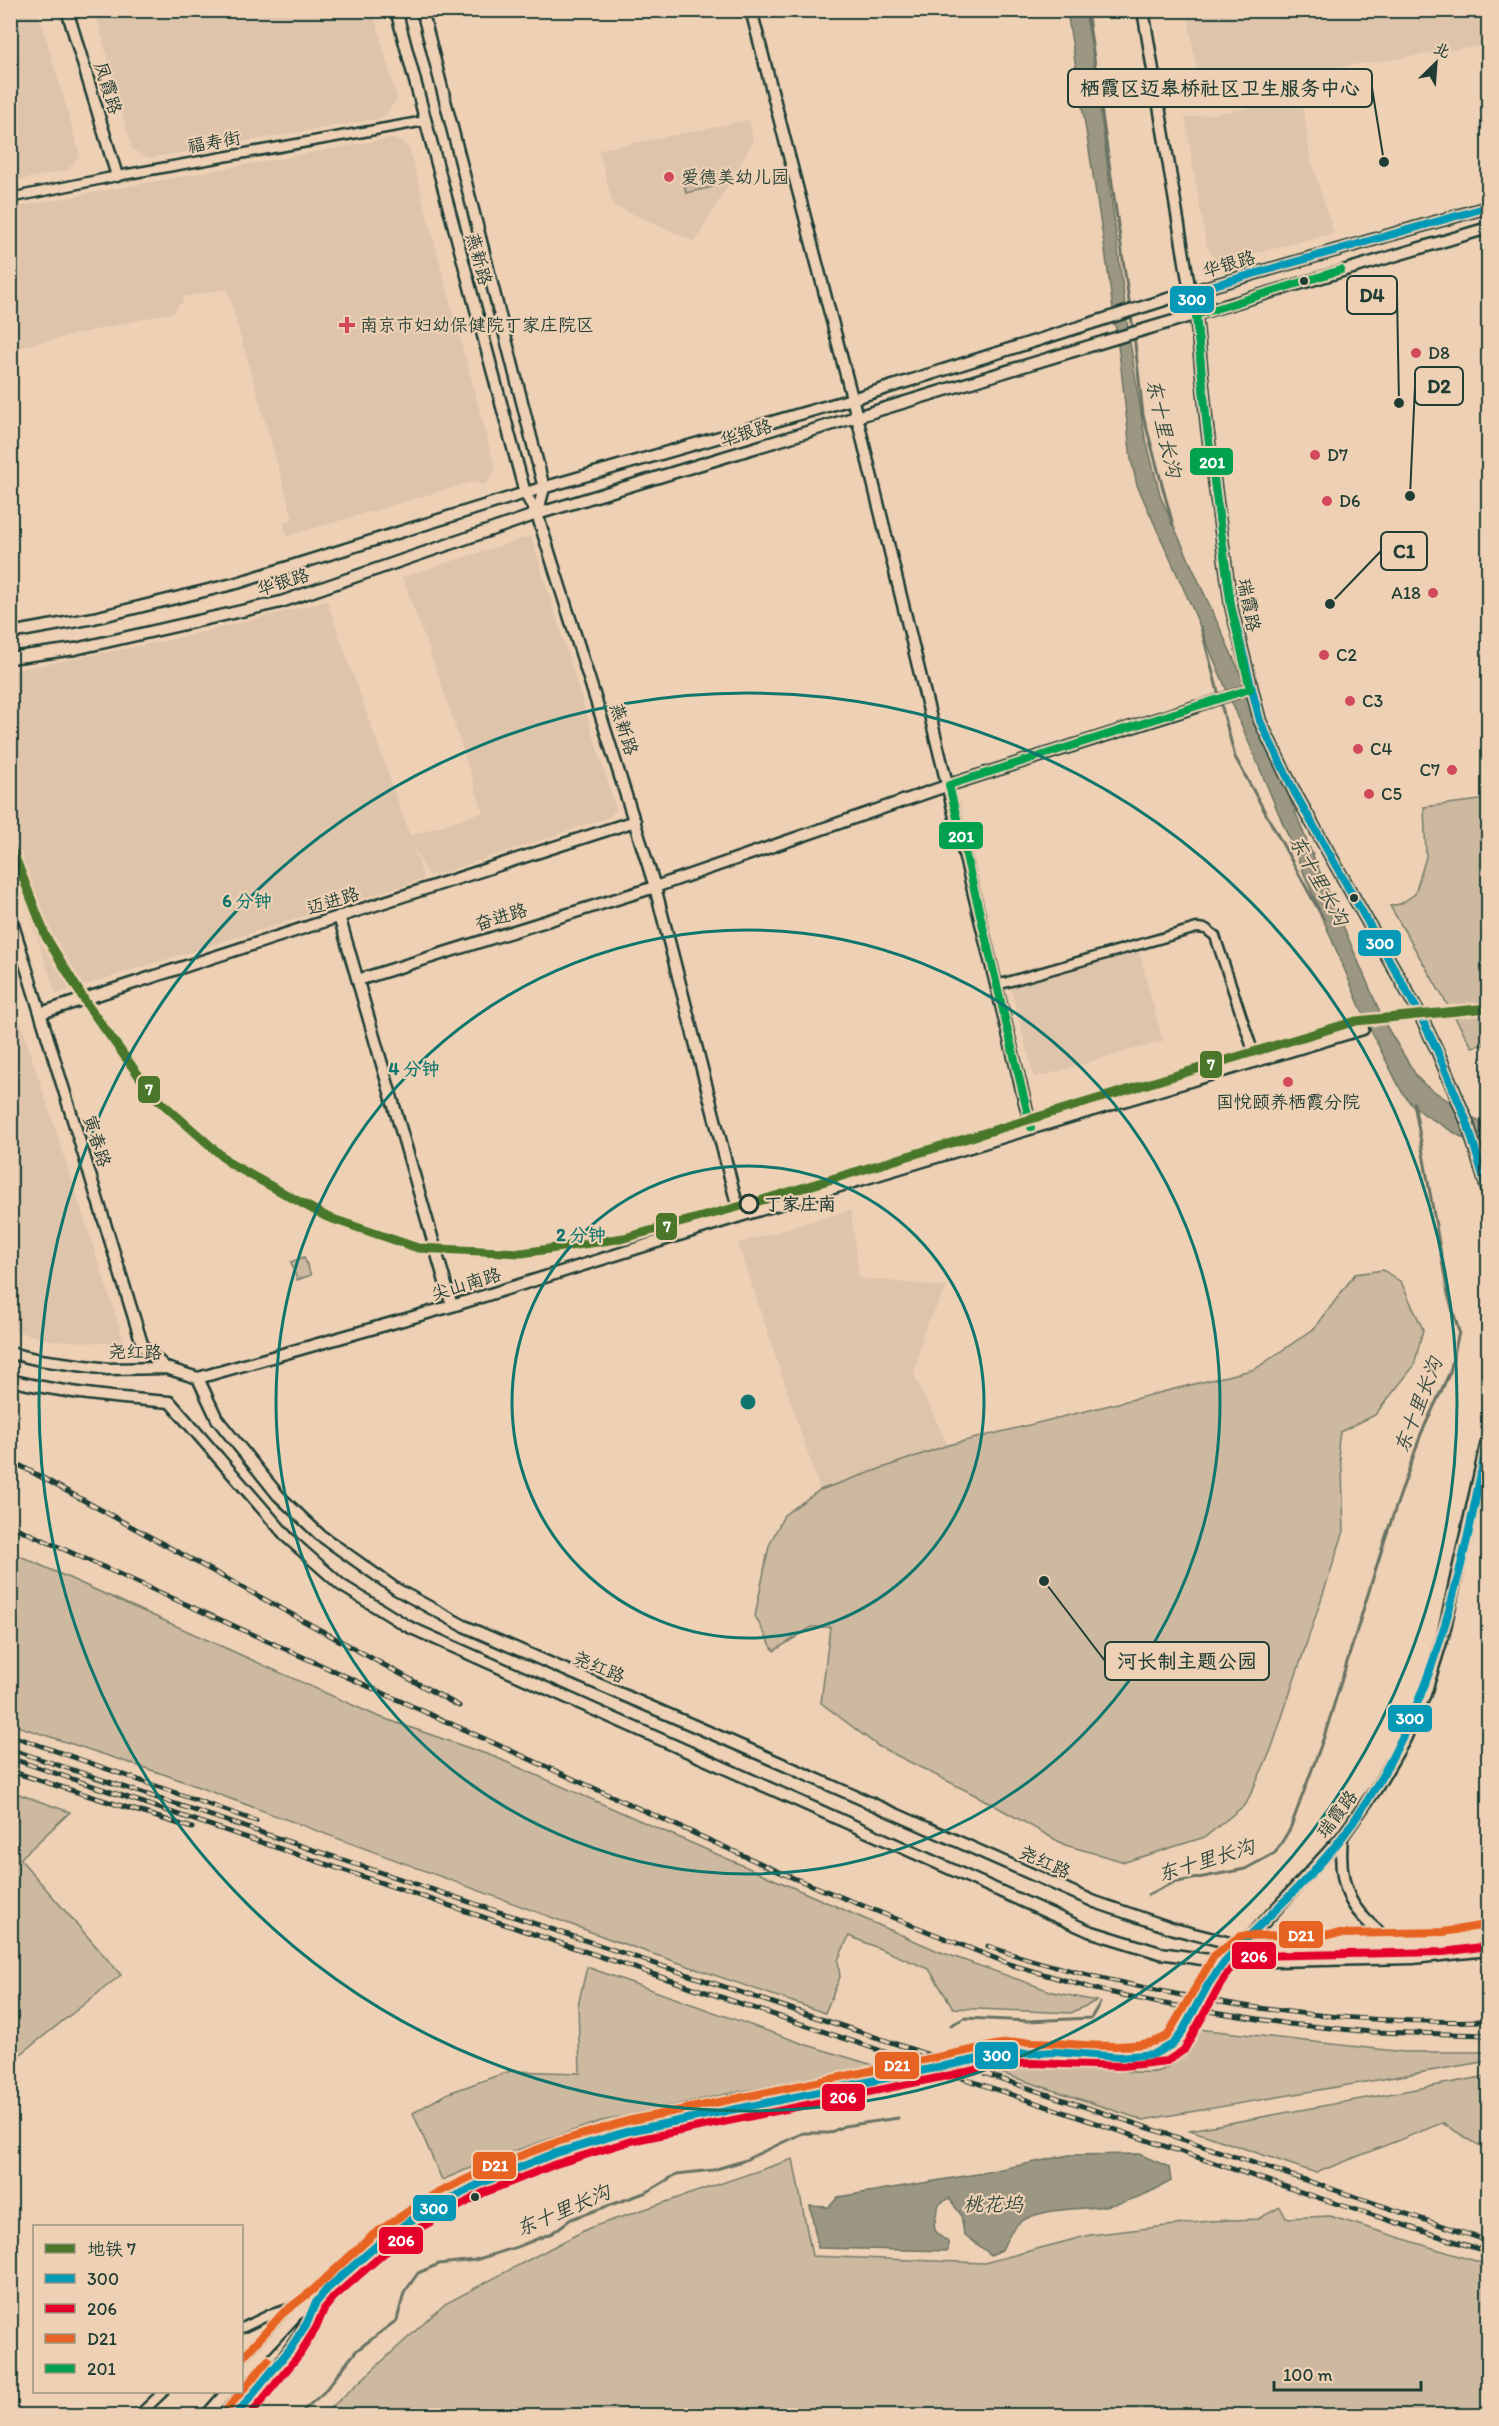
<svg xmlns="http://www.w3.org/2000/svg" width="1499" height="2426" font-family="Itim,'LXGW WenKai TC',sans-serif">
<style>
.built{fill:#ddc4aa}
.green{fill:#ccb9a0;stroke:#767b6a;stroke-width:1.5}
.water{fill:#9c9782;stroke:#6a7363;stroke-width:1.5}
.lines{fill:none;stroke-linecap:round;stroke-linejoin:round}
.stream{stroke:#6a7363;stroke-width:3}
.minor-casing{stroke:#1f3d34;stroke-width:13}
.tertiary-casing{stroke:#1f3d34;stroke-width:15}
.secondary-casing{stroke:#1f3d34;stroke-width:15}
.minor{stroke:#eed1b5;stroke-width:8}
.tertiary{stroke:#eed1b5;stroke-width:10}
.secondary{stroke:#eed1b5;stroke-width:10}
.rail-casing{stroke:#1f3d34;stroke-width:5}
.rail{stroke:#eed1b5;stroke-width:3;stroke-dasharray:9;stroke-linecap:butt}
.bus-1-casing{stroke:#eed1b5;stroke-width:12}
.bus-2-casing{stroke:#eed1b5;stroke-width:12}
.bus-3-casing{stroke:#eed1b5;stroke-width:12}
.bus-4-casing{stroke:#eed1b5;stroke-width:12}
.bus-1{stroke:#0599b7;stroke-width:8}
.bus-2{stroke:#e4002b;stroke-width:8}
.bus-3{stroke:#e76323;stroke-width:8}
.bus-4{stroke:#02a150;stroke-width:8}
.metro-1-casing{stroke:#eed1b5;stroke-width:14}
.metro-1{stroke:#4a7729;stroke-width:9}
.ring{fill:none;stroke:#0f766e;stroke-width:3}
.poi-dot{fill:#d1495b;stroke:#eed1b5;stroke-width:2}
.bus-dot{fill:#1f3d34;stroke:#eed1b5;stroke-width:2}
.stop-dot{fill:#eed1b5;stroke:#1f3d34;stroke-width:3}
.labels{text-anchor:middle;stroke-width:4.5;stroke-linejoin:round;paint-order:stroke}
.street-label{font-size:18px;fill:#1f3d34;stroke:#eed1b5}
.poi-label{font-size:18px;fill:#1f3d34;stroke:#eed1b5;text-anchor:start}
.stop-label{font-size:18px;font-weight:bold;fill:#1f3d34;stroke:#eed1b5;text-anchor:start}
.water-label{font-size:20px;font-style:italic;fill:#324a40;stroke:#eed1b5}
.centre{fill:#0f766e;stroke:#eed1b5;stroke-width:3}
.ring-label{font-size:18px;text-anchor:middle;font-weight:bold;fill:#0f766e;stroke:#eed1b5;stroke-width:4.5;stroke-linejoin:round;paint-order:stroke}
.leader{fill:none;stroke:#1f3d34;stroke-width:2}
.callout-dot{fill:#1f3d34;stroke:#eed1b5;stroke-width:2}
.callout{fill:#eed1b5;stroke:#1f3d34;stroke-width:2}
.callout-label{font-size:20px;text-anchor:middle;font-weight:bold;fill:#1f3d34}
.line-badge{stroke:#eed1b5;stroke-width:2}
.badge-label{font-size:16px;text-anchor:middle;font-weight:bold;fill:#fff}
</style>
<rect width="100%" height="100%" fill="#eed1b5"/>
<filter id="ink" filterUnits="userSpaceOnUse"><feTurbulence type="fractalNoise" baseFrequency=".0167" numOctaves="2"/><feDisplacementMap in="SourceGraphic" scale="12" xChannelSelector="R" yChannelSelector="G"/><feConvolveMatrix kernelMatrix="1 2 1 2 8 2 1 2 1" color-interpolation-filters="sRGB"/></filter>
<g filter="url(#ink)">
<path class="built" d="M10,11H38L80,155L68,170L11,182Z
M95,11H373L397,99L383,118L150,158L141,155L132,149Z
M1187,11H1488V45L1199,88Z
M1302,100L1311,161L1334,233L1222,262L1213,257L1206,244L1185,118Z
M749,120L753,142L695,242L613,205L599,150Z
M391,138L400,141L409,148L494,464L495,471L485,485L472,482L287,536L283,523L293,519L227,289L182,297L183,303L178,305L175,312L11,349V208Z
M531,536L616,809L610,817L429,877L412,843L424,879L56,994L11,860V671L174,639L327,601L410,836L483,812L439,677L402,577Z
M1481,707H1488V773Z
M1139,952L1163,1041L1034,1078L1011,988Z
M11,993L125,1344L49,1340L11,1330Z
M851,1210L859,1278L947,1287L924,1330L914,1375L948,1445L820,1490L738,1243Z"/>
<path class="green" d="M709,173L712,187L686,193L683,178Z
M1488,799V1044L1472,1047L1390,906L1400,904L1415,894L1426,857L1424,807Z
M304,1257L311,1275L297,1280L291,1262Z
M1383,1270L1401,1282L1423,1329L1414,1366L1375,1415L1340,1432L1338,1447L1342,1469L1344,1531L1271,1750L1246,1804L1205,1837L1125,1862L1065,1845L981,1798L878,1746L821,1703L830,1627H812L774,1651L755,1616L769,1546L784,1515L820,1490L948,1445L1255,1369L1315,1328L1355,1274Z
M11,1552L377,1716L495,1757L938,1951L1053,1992L1096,2001L1071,2013L953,2008L929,1969L849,1936L838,1960L840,1977L825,2013L618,1942L166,1775L11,1724Z
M10,1791L70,1812L20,1859L121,1975L21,2054L10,2043Z
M587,1967L807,2045L883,2068L731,2093L598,2122L494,2158L442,2180L413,2113L446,2094L510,2071L580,2073L578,2005Z
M1198,2029L1404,2052H1488V2061L1143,2120L1001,2073C1026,2066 1049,2063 1075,2065C1093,2066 1148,2077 1162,2070C1181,2061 1189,2045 1198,2029Z
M1488,2076V2151L1442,2123L1316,2173L1190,2130Z
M793,2159L812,2256L984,2263L1090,2235L1209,2221L1258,2219L1280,2207L1286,2218L1330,2216L1488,2265V2415H323L445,2304L589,2228Z"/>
<path class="water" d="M1067,11H1085L1093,52L1128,329L1144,432L1161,498L1237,666L1308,844L1385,1024L1417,1077L1425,1085L1482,1124V1129L1475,1142L1468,1141L1425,1115L1411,1104L1402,1092L1367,1023L1190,603L1137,485L1131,459L1121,368L1105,250Z
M1139,2154L1169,2167L1171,2181C1151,2192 1133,2201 1110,2205C1084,2211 1041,2206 1019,2223C1011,2229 1006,2241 1002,2250L991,2255L964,2234L961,2215L949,2198L939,2204L934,2225L936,2233L948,2242V2251L818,2248L810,2206L829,2207L838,2197L977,2174L1069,2155Z"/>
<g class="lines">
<path class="stream" d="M1087,10L1130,308
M1131,315L1133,329
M1134,335L1143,415L1173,525
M1201,627L1235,757L1324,920
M1148,1895L1172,1883L1245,1869L1275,1853L1290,1829L1324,1737L1385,1539L1421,1434L1450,1372L1459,1332L1448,1294L1414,1103
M951,2025L965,2018L1028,2021L1091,2018L1100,2003
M297,2416L323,2393L357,2350L397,2320L404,2293L418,2273L439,2264L475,2260L517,2247L552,2233L571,2219L647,2192L677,2174L713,2170L743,2161L803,2133H829L844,2126L898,2118"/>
<g class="minor-casing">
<path id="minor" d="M10,198L117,176L425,121
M1195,707L1250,689
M997,985L1197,928L1206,929L1215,936L1256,1060
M242,2328L269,2315L311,2302
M138,2416L163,2392"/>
</g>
<g class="tertiary-casing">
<path id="tertiary" d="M67,10L117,176
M396,10L525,493L537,514L655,887L740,1216
M422,10L544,488L537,514
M751,10L857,417L1031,1127
M1143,10L1190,292L1196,315L1207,427L1231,606L1260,721L1295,793L1418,1011L1437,1050L1467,1122L1488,1192
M10,915L143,1347L166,1368
M339,916L452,1306
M358,980L655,887L949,785L1195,707
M41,1013L635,821
M198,1378L452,1306L740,1216L1363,1029
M1242,1946L1342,1837L1376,1789L1405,1739L1425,1694L1443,1636L1488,1437
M242,2374L297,2314L315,2302
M206,2416L227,2392
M235,2416C259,2387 287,2358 305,2326C310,2318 312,2308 317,2301C324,2290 337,2281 346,2272C423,2197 528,2158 629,2131L998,2055L1031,2052L1122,2056L1163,2051L1175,2044L1211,1980L1223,1962"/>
</g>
<g class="secondary-casing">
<path id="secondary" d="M10,633L94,618L237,583L525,493L852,399L1190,292L1488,207
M10,658L75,649L281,602L537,514L1116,338L1488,228
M10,1353L40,1360L108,1369L166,1368L198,1378L217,1419L278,1495L320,1535L396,1589L464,1626L764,1756L1095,1902L1174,1929L1242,1946L1444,1942L1488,1935
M10,1380C63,1393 117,1398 170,1402L288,1538L341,1585L407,1626L1089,1931L1160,1953L1223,1962L1413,1958L1488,1950
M1342,1837C1337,1891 1352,1914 1395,1944"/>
</g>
<use href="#minor" class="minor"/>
<use href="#tertiary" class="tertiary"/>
<use href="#secondary" class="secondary"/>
<g class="rail-casing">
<path id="rail" d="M10,1460L459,1706
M10,1525L791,1877L1012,1965L1095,1989L1159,2003L1289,2024L1372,2032L1488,2035
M10,1735L256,1821
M10,1749L1488,2241
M10,1758L1316,2197L1488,2252
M10,1771L192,1828
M988,1946C1032,1962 1078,1973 1123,1983C1247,2011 1362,2024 1488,2021"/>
</g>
<use href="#rail" class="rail"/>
<g class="bus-1-casing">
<path id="bus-1" d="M1488,207L1190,292L1196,315L1207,427L1231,606L1260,721L1295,793L1418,1011L1437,1050L1467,1122L1488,1192
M235,2416L290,2349L307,2323L315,2304L327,2289L376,2246L408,2222L479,2184L553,2154L629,2131L998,2055L1055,2052L1120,2057L1154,2054L1173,2044L1181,2034L1209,1983L1224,1962C1263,1920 1308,1882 1343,1836C1431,1719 1461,1578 1488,1437"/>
</g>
<g class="bus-2-casing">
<path id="bus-2" d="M249,2416L299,2355L316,2328L324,2309L334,2297L383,2254L414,2231L483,2193L556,2164L631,2141L1000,2065L1031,2063L1122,2066L1167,2061L1184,2050L1220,1985L1231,1969L1246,1956L1444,1952L1488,1946"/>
</g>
<g class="bus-3-casing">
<path id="bus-3" d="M242,2358L283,2313L313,2290L374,2234L433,2195L496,2165L560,2141L627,2121L996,2045C1008,2043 1021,2041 1033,2042C1068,2042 1138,2054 1167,2036L1214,1956L1240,1936L1443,1932L1486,1925
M227,2409L268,2360"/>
</g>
<g class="bus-4-casing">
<path id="bus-4" d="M1031,1127L949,785L1250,689L1231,606L1207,427L1196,315L1341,270"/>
</g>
<use href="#bus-1" class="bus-1"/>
<use href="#bus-2" class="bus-2"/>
<use href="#bus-3" class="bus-3"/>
<use href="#bus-4" class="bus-4"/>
<g class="metro-1-casing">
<path id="metro-1" d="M10,844L46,937L88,1006L153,1095L231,1164L327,1217L418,1248L522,1253L624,1238L749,1204L1356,1021L1488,1008"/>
</g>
<use href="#metro-1" class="metro-1"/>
</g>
</g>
<g class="ring">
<circle cx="748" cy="1402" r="236"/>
<circle cx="748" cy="1402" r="472"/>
<circle cx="748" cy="1402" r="709"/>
</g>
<g class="poi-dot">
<circle cx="669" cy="177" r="6"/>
<path d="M344 316h6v6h6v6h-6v6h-6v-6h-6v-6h6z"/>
<circle cx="1416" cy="353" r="6"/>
<circle cx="1315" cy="455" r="6"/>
<circle cx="1327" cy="501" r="6"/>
<circle cx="1433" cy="593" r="6"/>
<circle cx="1324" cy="655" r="6"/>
<circle cx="1350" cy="701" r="6"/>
<circle cx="1358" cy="749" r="6"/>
<circle cx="1452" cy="770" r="6"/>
<circle cx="1369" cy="794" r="6"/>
<circle cx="1288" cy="1082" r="6"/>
</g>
<g class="bus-dot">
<circle cx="1304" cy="281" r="5"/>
<circle cx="1354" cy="898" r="5"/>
<circle cx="475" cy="2197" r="5"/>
</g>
<circle class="stop-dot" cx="749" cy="1204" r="9"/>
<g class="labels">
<g class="street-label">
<text transform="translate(108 88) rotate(73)" y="6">凤霞路</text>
<text transform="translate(214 142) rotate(-10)" y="6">福寿街</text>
<text transform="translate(479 259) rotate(75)" y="6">燕新路</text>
<text transform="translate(1229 264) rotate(-16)" y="6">华银路</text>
<text transform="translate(746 433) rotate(-17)" y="6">华银路</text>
<text transform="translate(283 582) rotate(-17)" y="6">华银路</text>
<text transform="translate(1249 605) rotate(79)" y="6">瑞霞路</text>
<text transform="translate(624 729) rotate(72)" y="6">燕新路</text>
<text transform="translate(333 901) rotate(-18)" y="6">迈进路</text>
<text transform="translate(501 917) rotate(-17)" y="6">奋进路</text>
<text transform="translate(97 1141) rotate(73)" y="6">寅春路</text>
<text transform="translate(466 1284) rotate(-17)" y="6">尖山南路</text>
<text transform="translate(135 1352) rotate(1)" y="6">尧红路</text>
<text transform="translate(599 1667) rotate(23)" y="6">尧红路</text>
<text transform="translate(1337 1814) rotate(-53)" y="6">瑞霞路</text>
<text transform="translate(1045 1862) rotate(24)" y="6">尧红路</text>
</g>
<g class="poi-label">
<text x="681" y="183">爱德美幼儿园</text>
<text x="360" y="331">南京市妇幼保健院丁家庄院区</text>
<text x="1428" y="359">D8</text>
<text x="1327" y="461">D7</text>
<text x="1339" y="507">D6</text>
<text x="1421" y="599" text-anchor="end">A18</text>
<text x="1336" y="661">C2</text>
<text x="1362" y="707">C3</text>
<text x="1370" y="755">C4</text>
<text x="1440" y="776" text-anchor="end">C7</text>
<text x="1381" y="800">C5</text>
<text x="1288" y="1108" text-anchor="middle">国悦颐养栖霞分院</text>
</g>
<g class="stop-label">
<text x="764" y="1210">丁家庄南</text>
</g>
<g class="water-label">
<text transform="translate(1164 428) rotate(78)" y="7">东十里长沟</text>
<text transform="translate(1319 880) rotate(61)" y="7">东十里长沟</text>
<text transform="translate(1418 1405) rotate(-69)" y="7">东十里长沟</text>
<text transform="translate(1206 1860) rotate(-17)" y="7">东十里长沟</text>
<text x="993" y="2211">桃花坞</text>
<text transform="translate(563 2210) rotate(-23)" y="7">东十里长沟</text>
</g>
</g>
<circle cx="748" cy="1402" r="9" class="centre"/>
<g class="ring-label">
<text x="247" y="907">6 分钟</text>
<text x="414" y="1075">4 分钟</text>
<text x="581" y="1241">2 分钟</text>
</g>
<path class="leader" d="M1384 162L1372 88M1399 403L1397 295M1410 496L1415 386M1330 604L1381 551M1044 1581L1105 1661"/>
<g class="callout-dot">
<circle cx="1384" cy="162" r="6"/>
<circle cx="1399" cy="403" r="6"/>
<circle cx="1410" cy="496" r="6"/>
<circle cx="1330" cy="604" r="6"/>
<circle cx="1044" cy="1581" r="6"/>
</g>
<g class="callout">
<rect x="1068" y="69" width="304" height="38" rx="6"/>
<rect x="1347" y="276" width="50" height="38" rx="6"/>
<rect x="1415" y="367" width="48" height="38" rx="6"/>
<rect x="1381" y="532" width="46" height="38" rx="6"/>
<rect x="1105" y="1642" width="164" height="38" rx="6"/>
</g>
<g class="callout-label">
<text x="1220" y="95">栖霞区迈皋桥社区卫生服务中心</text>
<text x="1372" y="302">D4</text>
<text x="1439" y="393">D2</text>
<text x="1404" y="558">C1</text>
<text x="1187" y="1668">河长制主题公园</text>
</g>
<g class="line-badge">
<rect x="1169" y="285" width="46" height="29" rx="6" fill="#0599b7"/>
<rect x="1189" y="447" width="45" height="29" rx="6" fill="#02a150"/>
<rect x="938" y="821" width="46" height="29" rx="6" fill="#02a150"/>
<rect x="1357" y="929" width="45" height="28" rx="6" fill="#0599b7"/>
<rect x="1199" y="1050" width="24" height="29" rx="6" fill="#4a7729"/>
<rect x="137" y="1075" width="24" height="29" rx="6" fill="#4a7729"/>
<rect x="655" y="1212" width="23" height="29" rx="6" fill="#4a7729"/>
<rect x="1387" y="1704" width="46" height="29" rx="6" fill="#0599b7"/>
<rect x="1278" y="1920" width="46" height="29" rx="6" fill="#e76323"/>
<rect x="1231" y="1941" width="46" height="29" rx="6" fill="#e4002b"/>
<rect x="974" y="2041" width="45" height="29" rx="6" fill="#0599b7"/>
<rect x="874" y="2051" width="46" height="29" rx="6" fill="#e76323"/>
<rect x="821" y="2083" width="45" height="29" rx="6" fill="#e4002b"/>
<rect x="472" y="2151" width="45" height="29" rx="6" fill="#e76323"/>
<rect x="412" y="2194" width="45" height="28" rx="6" fill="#0599b7"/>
<rect x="378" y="2226" width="46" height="29" rx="6" fill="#e4002b"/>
</g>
<g class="badge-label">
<text x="1192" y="305">300</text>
<text x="1212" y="468">201</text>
<text x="961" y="842">201</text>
<text x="1380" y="949">300</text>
<text x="1211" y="1070">7</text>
<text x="149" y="1095">7</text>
<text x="667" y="1232">7</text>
<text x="1410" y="1724">300</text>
<text x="1301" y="1941">D21</text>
<text x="1254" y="1962">206</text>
<text x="997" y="2061">300</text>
<text x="897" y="2071">D21</text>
<text x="843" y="2103">206</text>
<text x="495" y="2171">D21</text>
<text x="434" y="2214">300</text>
<text x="401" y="2246">206</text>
</g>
<rect width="1499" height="2426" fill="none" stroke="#eed1b5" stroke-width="36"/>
<rect x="18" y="18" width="1463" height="2390" fill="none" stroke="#1f3d34" stroke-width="2" filter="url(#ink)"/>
<rect x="33" y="2225" width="210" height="168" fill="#eed1b5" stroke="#9b9681" stroke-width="1.5"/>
<rect x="45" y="2244" width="30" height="9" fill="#4a7729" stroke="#9b9681" stroke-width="1.5"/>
<text x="87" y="2255" font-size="18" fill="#1f3d34">地铁 7</text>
<rect x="45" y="2274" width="30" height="9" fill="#0599b7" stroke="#9b9681" stroke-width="1.5"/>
<text x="87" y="2285" font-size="18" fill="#1f3d34">300</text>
<rect x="45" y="2304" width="30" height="9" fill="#e4002b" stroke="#9b9681" stroke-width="1.5"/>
<text x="87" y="2315" font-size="18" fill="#1f3d34">206</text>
<rect x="45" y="2334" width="30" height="9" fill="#e76323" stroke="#9b9681" stroke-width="1.5"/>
<text x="87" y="2345" font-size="18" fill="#1f3d34">D21</text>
<rect x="45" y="2364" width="30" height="9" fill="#02a150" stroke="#9b9681" stroke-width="1.5"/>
<text x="87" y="2375" font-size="18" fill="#1f3d34">201</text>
<g transform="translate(1436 63) rotate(25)" stroke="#eed1b5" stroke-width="4.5" paint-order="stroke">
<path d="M0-4.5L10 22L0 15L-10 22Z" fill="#1f3d34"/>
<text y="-9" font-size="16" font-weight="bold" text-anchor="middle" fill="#1f3d34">北</text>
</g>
<path d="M1274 2381v9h147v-9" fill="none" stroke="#1f3d34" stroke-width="3"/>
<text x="1283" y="2381" font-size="18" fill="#1f3d34" stroke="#eed1b5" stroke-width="4.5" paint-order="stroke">100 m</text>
</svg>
